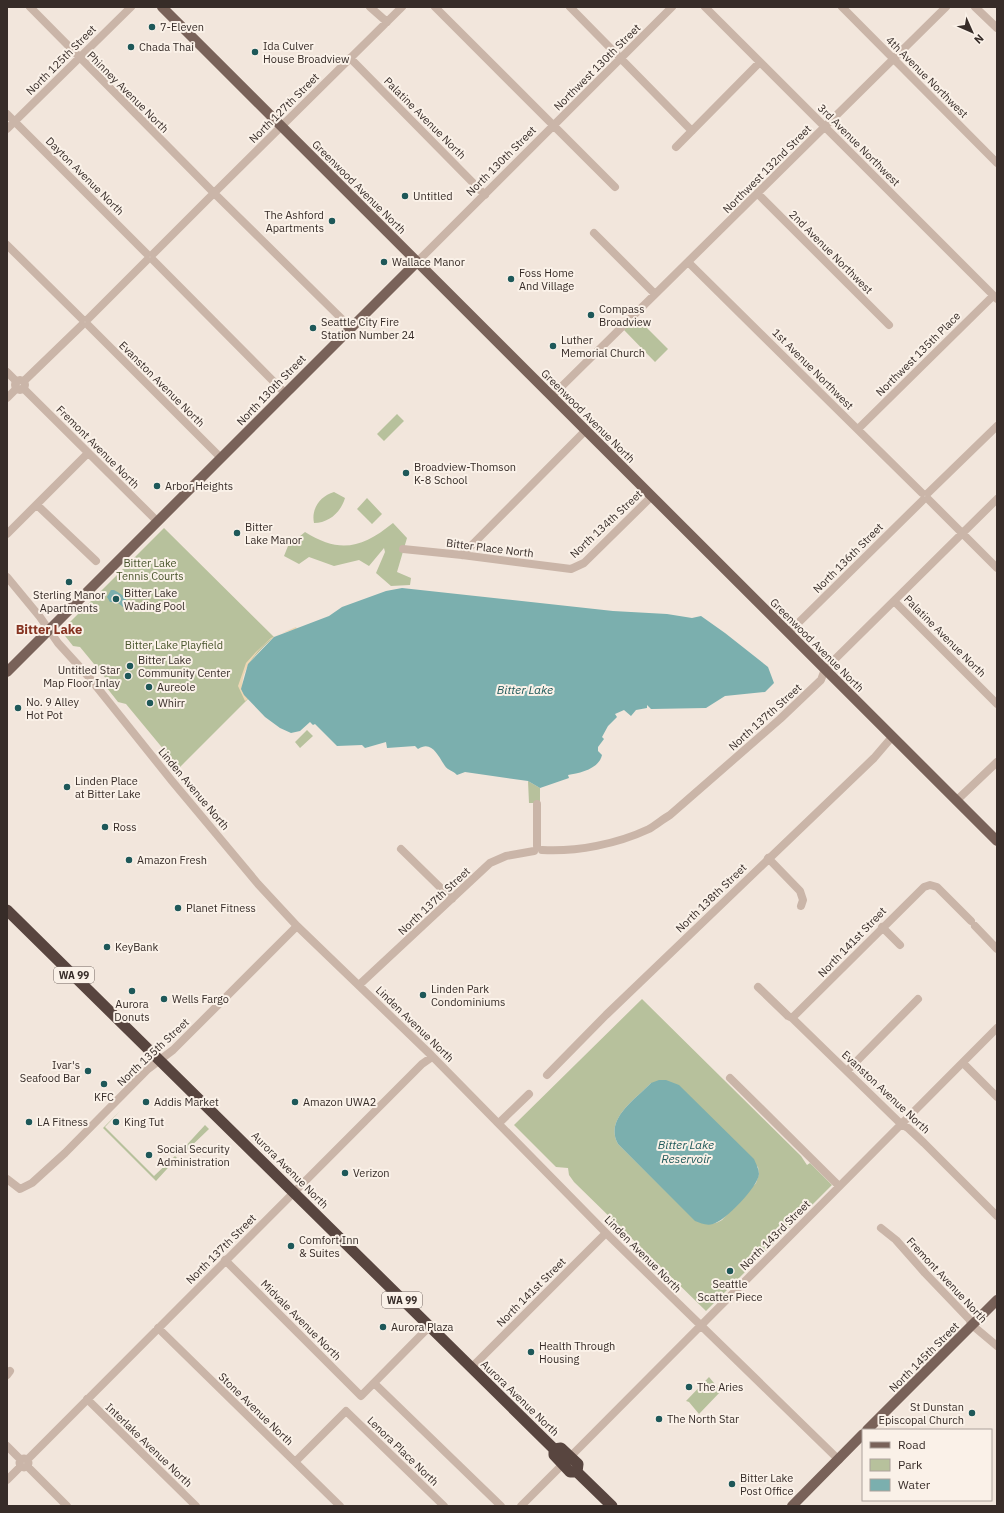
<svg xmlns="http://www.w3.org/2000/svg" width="1004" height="1513" font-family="'IBM Plex Sans',sans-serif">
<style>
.green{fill:#b7c19c;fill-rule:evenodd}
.sand{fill:#edd6b3}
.water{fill:#7bafae}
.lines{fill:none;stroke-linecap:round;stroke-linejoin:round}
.minor{stroke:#cab5a8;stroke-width:8}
.major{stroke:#796259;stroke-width:10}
.highway{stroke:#58453f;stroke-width:11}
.poi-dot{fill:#1e5859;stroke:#faf1e8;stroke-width:1.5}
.labels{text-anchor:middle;stroke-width:4;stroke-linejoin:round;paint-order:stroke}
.shield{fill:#faf1e8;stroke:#726762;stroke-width:1}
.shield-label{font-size:10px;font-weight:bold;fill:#372c28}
.poi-label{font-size:11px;fill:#372c28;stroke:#faf1e8;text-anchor:start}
.street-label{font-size:11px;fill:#372c28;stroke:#faf1e8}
.park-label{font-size:11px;fill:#49552c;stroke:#faf1e8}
.water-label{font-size:12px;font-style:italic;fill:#1e5859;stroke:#faf1e8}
.quarter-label{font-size:13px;font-weight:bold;fill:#863321;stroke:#faf1e8}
</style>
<rect width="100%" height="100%" fill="#f2e6dc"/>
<path class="green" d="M637,318L668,349L655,362L624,330Z
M397,414L404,421L384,441L377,434Z
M334,492L345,498C341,512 329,523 314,523C311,509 320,496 334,492Z
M367,498L382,514L372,524L357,509Z
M393,523L407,538L397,572L411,578L410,585L391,586L376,573L385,552L384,548L369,566L359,560L334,566L309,557L299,564L284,556L288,546L305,532C340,554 362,548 393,523Z
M164,528L274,637C259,651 228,678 248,699L179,768L126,704L118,702L107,688L108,681L80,647L73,646L62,632L63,629Z
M307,730L313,736L300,748L295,742Z
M528,781L540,788V803H529Z
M642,999L801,1156L807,1165L810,1163L832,1185L706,1311L574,1182L569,1175L568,1168L556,1167L514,1125ZM651,1083L758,1167L759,1174L756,1183L722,1220C712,1226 706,1224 695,1220L618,1144C604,1119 636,1099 651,1083Z
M120,1111L105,1127L154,1176L175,1156L177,1158L156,1181L103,1128Z
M205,1125L209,1129L184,1153H182V1150Z
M709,1377L719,1389L722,1390L699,1414L689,1402L686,1401Z"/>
<path class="sand" d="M296,627L297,629C290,631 280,633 274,637C257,648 231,680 248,699L245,701L238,686L246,663L256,652L271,638Z"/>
<path class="water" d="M402,588L613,611L667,614L692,618L701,616L725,633L768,667L774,683L765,692L725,696L706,708L651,709L647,705V708L636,710L631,716L624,710L615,714L617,717L608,726L602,737L604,739L598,747V751L602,755C599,769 580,773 568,775L569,778L540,788L528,781L465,772L457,775C454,771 447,770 445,766C438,756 432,740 418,749L415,746L387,748L386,742L365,748L362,745L337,746L315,724L313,725L310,722L300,731L291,733L280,728L265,717L244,695L241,689L248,664L274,637L329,616L342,607L386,591Z
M111,590H114C120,593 128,598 127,605L123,607L117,602H110L107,597Z
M659,1080H666L679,1085L754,1159C756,1164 759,1169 759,1174C758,1187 725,1221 713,1224C706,1226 701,1223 695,1221L618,1144C604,1119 636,1099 651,1083Z"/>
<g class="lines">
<path class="minor" d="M30,7L212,191
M370,7L387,22
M435,7L615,187
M570,7L692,131
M705,7L997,299
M842,7L997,163
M975,7L997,28
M350,58L485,195
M7,114L147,254
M7,129L131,7
M676,147L760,62
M216,191L402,7
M758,194L889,325
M216,195L350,327
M594,233L655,294
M7,245L82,319
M153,254L212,195
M153,260L285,393
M417,262L672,7
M688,262L922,493
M88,319L147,260
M88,325L221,458
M7,372L17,382
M15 385a5 5 0 1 1 10 0a5 5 0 1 1-10 0Z
M24,381L82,325
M23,388L158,522
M552,396L946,7
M7,398L17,388
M858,429L993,296
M928,493L997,426
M928,499L997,568
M37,505L96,561
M7,534L88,453
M403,549L462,555L571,569L584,563L652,496
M462,555L586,430
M7,577L40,617L58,643L88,676L172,781L258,884L297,926L431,1055L609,1236L839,1460
M894,601L997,704
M789,632L923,500
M956,801L997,762
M537,804V846
M401,849L452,899
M542,850C577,852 617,844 649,829C656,825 663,819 670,815L780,719L821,680L825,669L997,499
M768,858L800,891L803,900L801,906
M975,926L997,949
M882,927L900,945
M359,985L490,863L506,856L534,851
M758,987L788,1016L792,1018L901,1124L908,1128L924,1143L997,1216
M792,1018L924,887L930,885L937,887L971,921
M963,1063L997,1097
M847,1071L918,999
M547,1075L606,1015L874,758L892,737
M730,1078L839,1186
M499,1123L529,1094
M7,1179L20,1189L32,1183L65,1153L148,1069L173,1050L297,926
M881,1228L896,1240L925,1273L969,1319L972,1325L997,1346
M225,1260L361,1396L429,1327
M158,1328L340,1506
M471,1368L606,1233
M7,1375L10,1371
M374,1383L501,1506
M87,1399L196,1506
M7,1446L21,1460
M570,1457L997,1028
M19.5 1463a4.5 4.5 0 1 1 9 0a4.5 4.5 0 1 1-9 0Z
M27,1460L422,1064L432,1057
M295,1462L346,1411L444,1506
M27,1466L67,1506
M7,1480L21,1466
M521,1506L563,1464"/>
<path class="major" d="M162,7L997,841
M7,672L417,262
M867,1430L997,1300
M792,1506L863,1434"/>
<path class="highway" d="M7,910L554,1449V1455L570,1472H577L612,1506
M554,1449L561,1448L578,1464L577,1472"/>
</g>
<g class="poi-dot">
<circle cx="152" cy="27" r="4"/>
<circle cx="131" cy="47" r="4"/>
<circle cx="255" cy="52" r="4"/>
<circle cx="405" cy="196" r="4"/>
<circle cx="332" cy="221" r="4"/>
<circle cx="384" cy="262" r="4"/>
<circle cx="511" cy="279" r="4"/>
<circle cx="591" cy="315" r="4"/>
<circle cx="313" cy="328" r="4"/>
<circle cx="553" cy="346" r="4"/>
<circle cx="406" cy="473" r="4"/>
<circle cx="157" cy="486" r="4"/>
<circle cx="237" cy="533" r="4"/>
<circle cx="69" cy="582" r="4"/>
<circle cx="116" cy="599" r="4"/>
<circle cx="130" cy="666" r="4"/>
<circle cx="128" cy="676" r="4"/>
<circle cx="149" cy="687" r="4"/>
<circle cx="150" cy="703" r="4"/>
<circle cx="18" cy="708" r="4"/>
<circle cx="67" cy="787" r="4"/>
<circle cx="105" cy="827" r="4"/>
<circle cx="129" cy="860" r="4"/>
<circle cx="178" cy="908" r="4"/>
<circle cx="107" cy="947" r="4"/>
<circle cx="132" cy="991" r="4"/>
<circle cx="423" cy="995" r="4"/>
<circle cx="164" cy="999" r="4"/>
<circle cx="88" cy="1071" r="4"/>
<circle cx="104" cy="1084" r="4"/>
<circle cx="146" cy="1102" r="4"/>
<circle cx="295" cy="1102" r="4"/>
<circle cx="29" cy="1122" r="4"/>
<circle cx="116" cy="1122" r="4"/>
<circle cx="149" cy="1155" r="4"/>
<circle cx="345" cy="1173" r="4"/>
<circle cx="291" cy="1246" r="4"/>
<circle cx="730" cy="1271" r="4"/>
<circle cx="383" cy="1327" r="4"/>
<circle cx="531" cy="1352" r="4"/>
<circle cx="689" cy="1387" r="4"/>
<circle cx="972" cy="1413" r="4"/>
<circle cx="659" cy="1419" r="4"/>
<circle cx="732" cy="1484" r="4"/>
</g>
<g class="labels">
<g class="shield">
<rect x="54" y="967" width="40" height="16" rx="3"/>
<rect x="382" y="1292" width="40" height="16" rx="3"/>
</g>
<g class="shield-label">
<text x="74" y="979">WA 99</text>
<text x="402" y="1304">WA 99</text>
</g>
<g class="poi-label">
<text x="160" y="31">7-Eleven</text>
<text x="263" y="50">Ida Culver<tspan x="263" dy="13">House Broadview</tspan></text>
<text x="139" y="51">Chada Thai</text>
<text x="413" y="200">Untitled</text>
<text x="324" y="219" text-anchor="end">The Ashford<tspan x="324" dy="13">Apartments</tspan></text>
<text x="392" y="266">Wallace Manor</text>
<text x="519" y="277">Foss Home<tspan x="519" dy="13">And Village</tspan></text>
<text x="599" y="313">Compass<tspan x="599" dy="13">Broadview</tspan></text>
<text x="321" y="326">Seattle City Fire<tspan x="321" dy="13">Station Number 24</tspan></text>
<text x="561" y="344">Luther<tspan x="561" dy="13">Memorial Church</tspan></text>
<text x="414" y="471">Broadview-Thomson<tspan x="414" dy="13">K-8 School</tspan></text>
<text x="165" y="490">Arbor Heights</text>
<text x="245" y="531">Bitter<tspan x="245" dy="13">Lake Manor</tspan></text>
<text x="124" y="597">Bitter Lake<tspan x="124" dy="13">Wading Pool</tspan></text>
<text x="69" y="599" text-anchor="middle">Sterling Manor<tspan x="69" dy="13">Apartments</tspan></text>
<text x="138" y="664">Bitter Lake<tspan x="138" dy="13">Community Center</tspan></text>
<text x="120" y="674" text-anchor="end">Untitled Star<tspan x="120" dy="13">Map Floor Inlay</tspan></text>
<text x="157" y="691">Aureole</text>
<text x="26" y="706">No. 9 Alley<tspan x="26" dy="13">Hot Pot</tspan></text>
<text x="158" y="707">Whirr</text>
<text x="75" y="785">Linden Place<tspan x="75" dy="13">at Bitter Lake</tspan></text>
<text x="113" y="831">Ross</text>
<text x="137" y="864">Amazon Fresh</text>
<text x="186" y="912">Planet Fitness</text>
<text x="115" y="951">KeyBank</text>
<text x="431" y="993">Linden Park<tspan x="431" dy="13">Condominiums</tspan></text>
<text x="172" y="1003">Wells Fargo</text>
<text x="132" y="1008" text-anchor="middle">Aurora<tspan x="132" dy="13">Donuts</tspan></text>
<text x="80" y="1069" text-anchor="end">Ivar's<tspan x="80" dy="13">Seafood Bar</tspan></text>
<text x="104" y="1101" text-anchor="middle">KFC</text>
<text x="154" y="1106">Addis Market</text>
<text x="303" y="1106">Amazon UWA2</text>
<text x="37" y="1126">LA Fitness</text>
<text x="124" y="1126">King Tut</text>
<text x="157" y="1153">Social Security<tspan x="157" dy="13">Administration</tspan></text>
<text x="353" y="1177">Verizon</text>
<text x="299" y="1244">Comfort Inn<tspan x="299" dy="13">&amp; Suites</tspan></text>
<text x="730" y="1288" text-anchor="middle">Seattle<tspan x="730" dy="13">Scatter Piece</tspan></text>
<text x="391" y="1331">Aurora Plaza</text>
<text x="539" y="1350">Health Through<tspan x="539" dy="13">Housing</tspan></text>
<text x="697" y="1391">The Aries</text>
<text x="964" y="1411" text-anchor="end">St Dunstan<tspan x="964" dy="13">Episcopal Church</tspan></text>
<text x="667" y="1423">The North Star</text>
<text x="740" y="1482">Bitter Lake<tspan x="740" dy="13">Post Office</tspan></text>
</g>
<g class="street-label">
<text transform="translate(61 60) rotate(-45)" y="4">North 125th Street</text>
<text transform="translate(597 67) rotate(-45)" y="4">Northwest 130th Street</text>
<text transform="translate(927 77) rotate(45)" y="4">4th Avenue Northwest</text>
<text transform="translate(128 92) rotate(45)" y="4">Phinney Avenue North</text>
<text transform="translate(284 108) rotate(-45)" y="4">North 127th Street</text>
<text transform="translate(425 118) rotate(45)" y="4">Palatine Avenue North</text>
<text transform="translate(859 145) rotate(45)" y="4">3rd Avenue Northwest</text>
<text transform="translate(501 161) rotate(-45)" y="4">North 130th Street</text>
<text transform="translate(767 169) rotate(-45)" y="4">Northwest 132nd Street</text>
<text transform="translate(85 176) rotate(45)" y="4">Dayton Avenue North</text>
<text transform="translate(359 187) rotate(45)" y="4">Greenwood Avenue North</text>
<text transform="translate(831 252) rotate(45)" y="4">2nd Avenue Northwest</text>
<text transform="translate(918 354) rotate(-45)" y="4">Northwest 135th Place</text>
<text transform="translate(813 369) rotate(45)" y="4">1st Avenue Northwest</text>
<text transform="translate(162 384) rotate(45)" y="4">Evanston Avenue North</text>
<text transform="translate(271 390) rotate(-46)" y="4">North 130th Street</text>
<text transform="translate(588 416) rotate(45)" y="4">Greenwood Avenue North</text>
<text transform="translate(98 447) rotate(45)" y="4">Fremont Avenue North</text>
<text transform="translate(606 524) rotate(-43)" y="4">North 134th Street</text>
<text transform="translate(490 548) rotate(7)" y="4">Bitter Place North</text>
<text transform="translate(848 558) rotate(-45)" y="4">North 136th Street</text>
<text transform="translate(945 636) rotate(45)" y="4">Palatine Avenue North</text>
<text transform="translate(817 645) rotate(45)" y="4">Greenwood Avenue North</text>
<text transform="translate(765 717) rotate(-42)" y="4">North 137th Street</text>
<text transform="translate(194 789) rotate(50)" y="4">Linden Avenue North</text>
<text transform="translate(711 898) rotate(-44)" y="4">North 138th Street</text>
<text transform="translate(434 901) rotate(-43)" y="4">North 137th Street</text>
<text transform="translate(852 942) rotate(-46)" y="4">North 141st Street</text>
<text transform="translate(415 1024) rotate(44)" y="4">Linden Avenue North</text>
<text transform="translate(153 1052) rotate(-43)" y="4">North 135th Street</text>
<text transform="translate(886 1092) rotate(43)" y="4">Evanston Avenue North</text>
<text transform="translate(290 1170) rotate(45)" y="4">Aurora Avenue North</text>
<text transform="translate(775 1235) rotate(-45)" y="4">North 143rd Street</text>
<text transform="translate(221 1249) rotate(-45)" y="4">North 137th Street</text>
<text transform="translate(643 1254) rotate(45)" y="4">Linden Avenue North</text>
<text transform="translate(947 1280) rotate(47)" y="4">Fremont Avenue North</text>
<text transform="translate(531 1292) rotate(-45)" y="4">North 141st Street</text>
<text transform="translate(301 1320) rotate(45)" y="4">Midvale Avenue North</text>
<text transform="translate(924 1357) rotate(-45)" y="4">North 145th Street</text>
<text transform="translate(520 1398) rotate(44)" y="4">Aurora Avenue North</text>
<text transform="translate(256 1409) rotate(44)" y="4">Stone Avenue North</text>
<text transform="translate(149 1445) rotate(44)" y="4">Interlake Avenue North</text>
<text transform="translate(403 1451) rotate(44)" y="4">Lenora Place North</text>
</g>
<g class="park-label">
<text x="150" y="567">Bitter Lake<tspan x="150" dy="13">Tennis Courts</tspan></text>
<text x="174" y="649">Bitter Lake Playfield</text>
</g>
<g class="water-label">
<text x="525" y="694">Bitter Lake</text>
<text x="686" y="1149">Bitter Lake<tspan x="686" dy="14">Reservoir</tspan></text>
</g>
<g class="quarter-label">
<text x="49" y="634">Bitter Lake</text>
</g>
</g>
<rect width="1004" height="1513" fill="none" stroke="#372c28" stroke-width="16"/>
<rect x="862" y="1429" width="130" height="72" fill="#faf1e8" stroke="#aca29b"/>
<rect x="870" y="1442" width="20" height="6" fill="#796259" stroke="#aca29b"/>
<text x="898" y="1449" font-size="12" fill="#372c28">Road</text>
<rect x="870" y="1459" width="20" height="12" fill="#b7c19c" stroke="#aca29b"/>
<text x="898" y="1469" font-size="12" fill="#372c28">Park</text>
<rect x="870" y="1479" width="20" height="12" fill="#7bafae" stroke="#aca29b"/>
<text x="898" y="1489" font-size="12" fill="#372c28">Water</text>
<g transform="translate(972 32) rotate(135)" stroke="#faf1e8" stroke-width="3" paint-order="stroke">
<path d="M0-3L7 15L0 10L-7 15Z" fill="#372c28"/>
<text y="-6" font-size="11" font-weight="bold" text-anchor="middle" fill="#372c28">N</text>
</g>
</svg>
